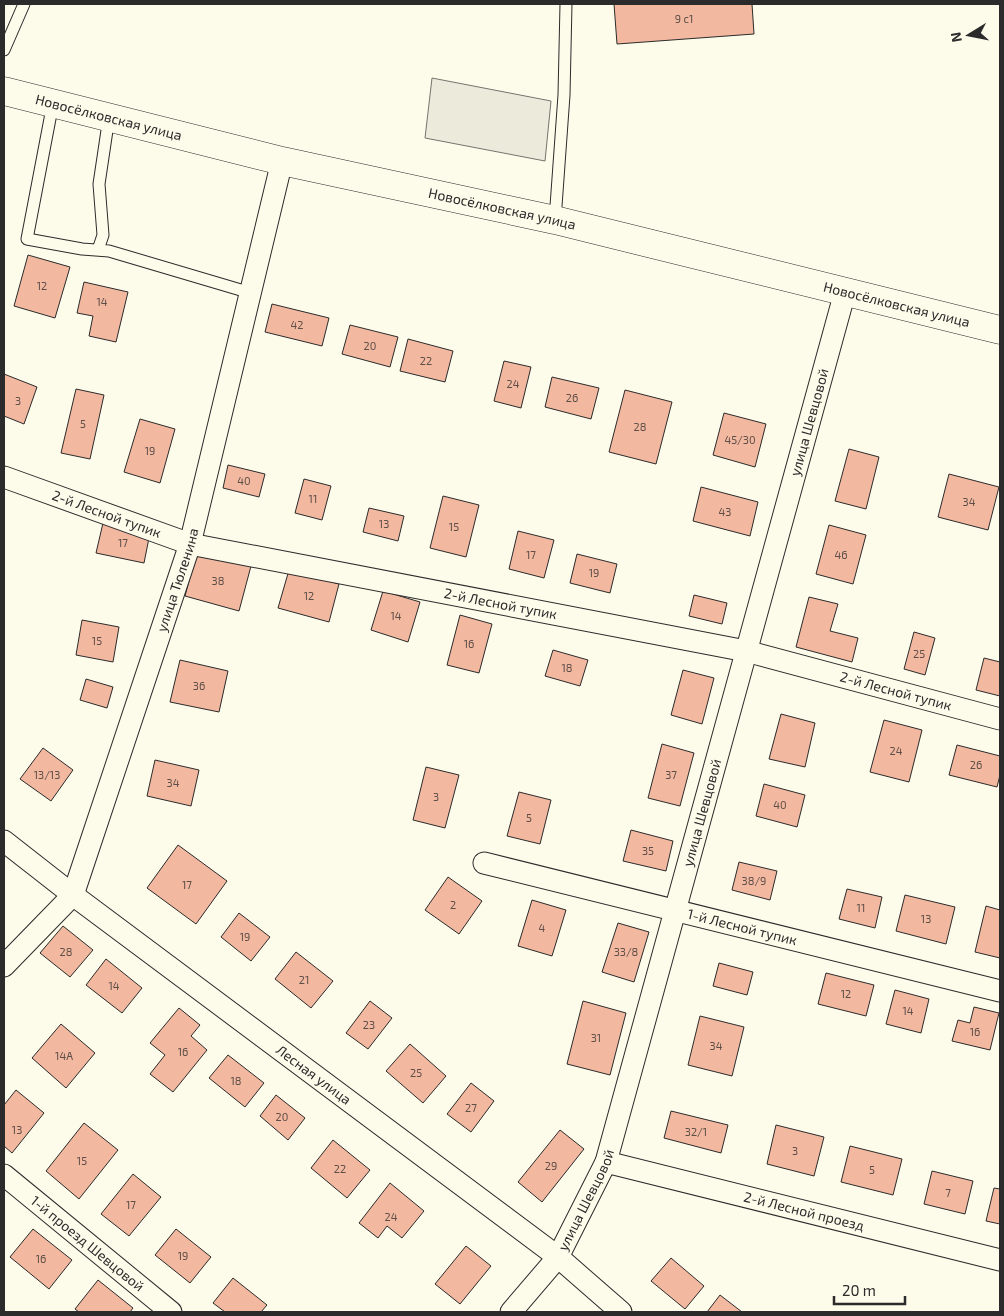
<svg xmlns="http://www.w3.org/2000/svg" width="1004" height="1316" font-family="'Exo 2',sans-serif">
<style>
.parking{fill:#eceadb;stroke:#74746e}
.building{fill:#f2b8a0;stroke:#2b2b2b}
.lines{fill:none;stroke-linecap:round;stroke-linejoin:round}
.service-casing{stroke:#2b2b2b;stroke-width:13}
.minor-casing{stroke:#2b2b2b;stroke-width:23}
.primary-casing{stroke:#2b2b2b;stroke-width:29}
.service{stroke:#fdfbea;stroke-width:11}
.minor{stroke:#fdfbea;stroke-width:21}
.primary{stroke:#fdfbea;stroke-width:28}
.labels{text-anchor:middle;stroke-width:4;stroke-linejoin:round;paint-order:stroke}
.number-label{font-size:11px;fill:#5d4e48}
.street-label{font-size:14px;fill:#2b2b2b;stroke:#fdfbea}
</style>
<rect width="100%" height="100%" fill="#fdfbea"/>
<path class="parking" d="M432,78L551,101L545,161L425,138Z"/>
<path class="building" d="M614,4H752L754,34L617,44Z
M28,255L70,267L55,318L14,306Z
M84,282L128,292L116,342L89,336L93,316L77,313Z
M272,304L329,318L322,346L265,332Z
M350,325L398,337L390,367L342,354Z
M408,339L453,351L445,382L400,371Z
M504,361L531,367L521,408L494,401Z
M4,374L37,387L24,424L4,416Z
M552,377L599,388L591,419L545,407Z
M76,389L104,395L90,459L61,453Z
M625,390L672,402L656,464L609,452Z
M724,413L766,424L755,467L713,455Z
M140,419L175,429L160,483L124,472Z
M849,449L879,457L866,509L835,501Z
M228,465L265,474L259,497L223,488Z
M949,474L999,487L988,530L938,517Z
M304,479L331,486L322,520L295,513Z
M701,487L758,502L750,536L693,521Z
M443,496L479,505L466,557L430,548Z
M369,508L404,516L398,541L363,532Z
M103,523L150,533L144,563L96,553Z
M829,525L866,535L853,584L816,574Z
M518,531L554,540L544,578L509,569Z
M197,551L251,566L239,611L185,596Z
M577,554L617,564L610,593L570,583Z
M289,570L339,584L329,622L278,608Z
M383,591L420,602L408,642L371,630Z
M694,595L727,603L722,624L689,616Z
M809,597L838,604L830,631L858,638L852,662L796,647Z
M460,615L492,624L479,673L447,665Z
M82,620L119,627L113,662L76,655Z
M914,632L935,638L925,675L904,669Z
M553,650L588,660L580,686L545,676Z
M984,658L1000,662V696L976,690Z
M180,660L228,671L219,712L170,702Z
M683,670L714,678L702,724L671,715Z
M86,679L113,687L107,708L80,700Z
M781,714L815,723L805,767L769,759Z
M884,720L922,730L909,782L870,772Z
M662,744L694,753L680,806L648,798Z
M957,745L1000,756V775L997,787L949,775Z
M43,748L73,770L51,801L20,779Z
M155,760L199,770L191,806L147,796Z
M426,767L459,775L445,828L413,820Z
M764,784L805,795L797,827L756,816Z
M519,792L551,800L540,844L507,836Z
M631,830L673,841L666,871L623,861Z
M178,845L227,881L196,924L147,888Z
M739,862L777,871L770,900L732,890Z
M448,877L482,901L459,934L425,910Z
M847,889L882,897L875,928L839,919Z
M905,895L955,907L946,944L896,931Z
M532,900L566,910L552,956L518,946Z
M986,906L1000,910V958L975,952Z
M239,913L270,937L251,961L221,937Z
M618,923L649,932L634,982L602,972Z
M63,926L93,950L70,977L40,953Z
M296,952L333,981L311,1008L275,979Z
M106,959L142,988L122,1013L86,985Z
M719,963L753,972L747,995L713,986Z
M826,973L874,985L866,1016L818,1004Z
M895,990L929,999L921,1033L886,1024Z
M370,1001L392,1018L368,1049L346,1033Z
M583,1001L626,1013L610,1075L567,1064Z
M974,1007L999,1013L990,1050L952,1041L958,1020L970,1023Z
M179,1008L200,1025L191,1036L207,1050L173,1092L150,1074L165,1055L150,1043Z
M700,1016L744,1027L732,1076L688,1065Z
M61,1024L95,1053L66,1088L32,1058Z
M410,1044L446,1076L423,1103L386,1071Z
M228,1055L264,1083L245,1107L209,1078Z
M471,1083L494,1101L471,1132L447,1114Z
M16,1090L44,1113L12,1153L4,1146V1105Z
M276,1095L305,1118L288,1140L260,1116Z
M671,1111L728,1125L721,1153L664,1138Z
M84,1123L118,1150L79,1199L46,1171Z
M776,1125L824,1137L814,1176L767,1164Z
M560,1130L584,1149L542,1202L518,1182Z
M333,1140L370,1170L347,1198L311,1168Z
M850,1146L902,1159L893,1195L841,1182Z
M932,1171L973,1181L965,1214L924,1204Z
M133,1174L161,1197L129,1236L101,1214Z
M390,1183L424,1211L402,1238L387,1226L378,1238L359,1223Z
M994,1188L1000,1189V1224L986,1221Z
M33,1229L72,1260L49,1289L10,1257Z
M176,1229L211,1257L190,1283L155,1255Z
M466,1246L491,1266L460,1304L435,1284Z
M671,1258L704,1286L685,1309L651,1281Z
M233,1278L267,1305L261,1312H225L213,1303Z
M98,1280L133,1308L130,1312H79L75,1309Z
M720,1295L742,1312H707Z"/>
<g class="lines">
<g class="service-casing">
<path id="service" d="M4,50L24,4
M53,103L27,239L82,249L109,251L251,293
M555,220L564,95L566,4
M98,250L103,235L99,184L109,117"/>
</g>
<g class="minor-casing">
<g id="minor">
<path id="s1" d="M4,477L190,544L746,651L1000,719"/>
<path id="s2" d="M4,841L73,895L558,1257L621,1312"/>
<path id="s3" d="M484,863L1000,991"/>
<path id="s4" d="M4,966L73,895L190,544L282,161"/>
<path id="s5" d="M606,1162L1000,1260"/>
<path id="s6" d="M4,1175L171,1312"/>
<path id="s7" d="M511,1312L558,1257L606,1162L845,292"/>
</g>
</g>
<g class="primary-casing">
<g id="primary">
<path id="s8" d="M4,91L282,161L555,220L1000,330"/>
</g>
</g>
<use href="#service" class="service"/>
<use href="#minor" class="minor"/>
<use href="#primary" class="primary"/>
</g>
<g class="labels">
<g class="number-label">
<text x="684" y="23">9 с1</text>
<text x="42" y="290">12</text>
<text x="102" y="306">14</text>
<text x="297" y="329">42</text>
<text x="370" y="350">20</text>
<text x="426" y="365">22</text>
<text x="513" y="388">24</text>
<text x="572" y="402">26</text>
<text x="18" y="405">3</text>
<text x="83" y="428">5</text>
<text x="640" y="431">28</text>
<text x="740" y="444">45/30</text>
<text x="150" y="455">19</text>
<text x="244" y="485">40</text>
<text x="313" y="503">11</text>
<text x="969" y="506">34</text>
<text x="725" y="516">43</text>
<text x="384" y="528">13</text>
<text x="454" y="531">15</text>
<text x="123" y="547">17</text>
<text x="531" y="559">17</text>
<text x="841" y="559">46</text>
<text x="594" y="577">19</text>
<text x="218" y="585">38</text>
<text x="309" y="600">12</text>
<text x="396" y="620">14</text>
<text x="97" y="645">15</text>
<text x="469" y="648">16</text>
<text x="919" y="658">25</text>
<text x="567" y="672">18</text>
<text x="199" y="690">36</text>
<text x="896" y="755">24</text>
<text x="976" y="769">26</text>
<text x="47" y="779">13/13</text>
<text x="671" y="779">37</text>
<text x="173" y="787">34</text>
<text x="436" y="801">3</text>
<text x="780" y="809">40</text>
<text x="529" y="822">5</text>
<text x="648" y="855">35</text>
<text x="754" y="885">38/9</text>
<text x="187" y="889">17</text>
<text x="453" y="909">2</text>
<text x="861" y="912">11</text>
<text x="926" y="923">13</text>
<text x="542" y="932">4</text>
<text x="245" y="941">19</text>
<text x="66" y="956">28</text>
<text x="626" y="956">33/8</text>
<text x="304" y="984">21</text>
<text x="114" y="990">14</text>
<text x="846" y="998">12</text>
<text x="908" y="1015">14</text>
<text x="369" y="1029">23</text>
<text x="975" y="1036">16</text>
<text x="596" y="1042">31</text>
<text x="716" y="1050">34</text>
<text x="183" y="1056">16</text>
<text x="64" y="1060">14А</text>
<text x="416" y="1077">25</text>
<text x="236" y="1085">18</text>
<text x="471" y="1112">27</text>
<text x="282" y="1121">20</text>
<text x="17" y="1134">13</text>
<text x="696" y="1136">32/1</text>
<text x="795" y="1155">3</text>
<text x="82" y="1165">15</text>
<text x="551" y="1170">29</text>
<text x="340" y="1173">22</text>
<text x="872" y="1174">5</text>
<text x="948" y="1197">7</text>
<text x="131" y="1209">17</text>
<text x="391" y="1221">24</text>
<text x="183" y="1260">19</text>
<text x="41" y="1263">16</text>
</g>
<g class="street-label">
<text dy="5" stroke="none"><textPath href="#s8" startOffset="108">Новосёлковская улица</textPath></text>
<text dy="5" stroke="none"><textPath href="#s8" startOffset="512">Новосёлковская улица</textPath></text>
<text dy="5" stroke="none"><textPath href="#s8" startOffset="918">Новосёлковская улица</textPath></text>
<text dy="5" stroke="none"><textPath href="#s7" startOffset="946">улица Шевцовой</textPath></text>
<text dy="5" stroke="none"><textPath href="#s1" startOffset="109">2-й Лесной тупик</textPath></text>
<text dy="5" stroke="none"><textPath href="#s4" startOffset="431">улица Тюленина</textPath></text>
<text dy="5" stroke="none"><textPath href="#s1" startOffset="514">2-й Лесной тупик</textPath></text>
<text dy="5" stroke="none"><textPath href="#s1" startOffset="919">2-й Лесной тупик</textPath></text>
<text dy="5" stroke="none"><textPath href="#s7" startOffset="541">улица Шевцовой</textPath></text>
<text dy="5" stroke="none"><textPath href="#s3" startOffset="266">1-й Лесной тупик</textPath></text>
<text dy="5" stroke="none"><textPath href="#s2" startOffset="388">Лесная улица</textPath></text>
<text dy="5" stroke="none"><textPath href="#s7" startOffset="136">улица Шевцовой</textPath></text>
<text dy="5" stroke="none"><textPath href="#s5" startOffset="204">2-й Лесной проезд</textPath></text>
<text dy="5" stroke="none"><textPath href="#s6" startOffset="108">1-й проезд Шевцовой</textPath></text>
</g>
</g>
<rect width="1004" height="1316" fill="none" stroke="#2b2b2b" stroke-width="10"/>
<g transform="translate(969 35) rotate(260)" stroke="#fdfbea" stroke-width="4" paint-order="stroke">
<path d="M0-4L9 19L0 12L-9 19Z" fill="#2b2b2b"/>
<text y="-8" font-size="14" font-weight="bold" text-anchor="middle" fill="#2b2b2b">N</text>
</g>
<path d="M834 1296v8h71v-8" fill="none" stroke="#2b2b2b" stroke-width="2.5"/>
<text x="842" y="1296" font-size="15" fill="#2b2b2b" stroke="#fdfbea" stroke-width="4" paint-order="stroke">20 m</text>
</svg>
